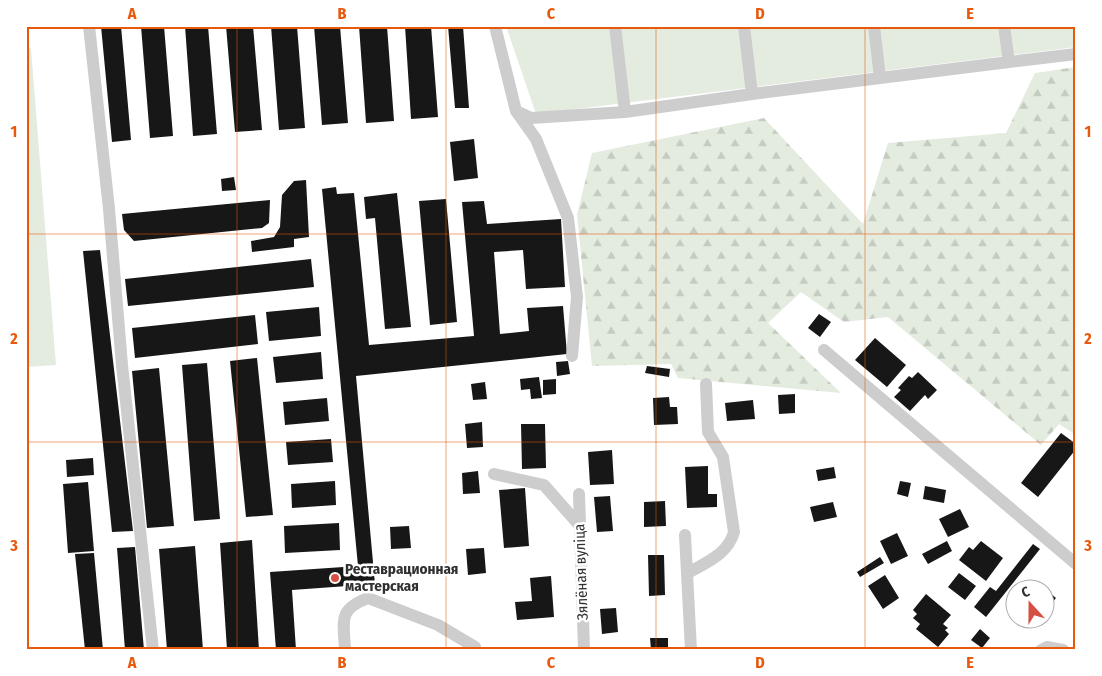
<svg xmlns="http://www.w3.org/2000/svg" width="1102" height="676" font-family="'Fira Sans Condensed',sans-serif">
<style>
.green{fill:#e4ece0}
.forest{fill:url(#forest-firs)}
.building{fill:#171717}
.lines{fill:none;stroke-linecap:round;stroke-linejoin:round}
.minor{stroke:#cdcdcd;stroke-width:12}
.grid{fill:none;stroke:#e8590c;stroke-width:1;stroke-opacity:0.55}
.poi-dot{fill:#d64f43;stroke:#fff;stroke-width:2}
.labels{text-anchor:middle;stroke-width:5;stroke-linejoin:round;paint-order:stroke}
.poi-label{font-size:15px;font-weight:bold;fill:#303030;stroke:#fff;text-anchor:start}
.street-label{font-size:15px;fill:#303030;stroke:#fff}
.neatline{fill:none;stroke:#e8590c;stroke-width:2}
.grid-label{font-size:16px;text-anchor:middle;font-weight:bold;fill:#e8590c}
</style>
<defs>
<pattern id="forest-firs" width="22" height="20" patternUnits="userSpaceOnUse" patternTransform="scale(1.25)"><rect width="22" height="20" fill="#e4ece0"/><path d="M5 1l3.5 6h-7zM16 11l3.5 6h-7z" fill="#c4cbc0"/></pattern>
</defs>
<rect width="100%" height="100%" fill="#fff"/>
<path class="green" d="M506,26H1076V47L536,114Z
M31,48L56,365L26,367V49Z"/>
<path class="forest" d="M1076,67V435L1059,424L1041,445L888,317L844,322L801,292L768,323L841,393L678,378L671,364L592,366L577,215L592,153L764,118L863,224L888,143L1006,133L1035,73Z"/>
<path class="building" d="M101,26H121L131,140L112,142Z
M141,26H164L173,136L150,138Z
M185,26H208L217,134L193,136Z
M226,26H253L262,130L235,132Z
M271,26H297L305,128L279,130Z
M314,26H340L348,123L322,125Z
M359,26H387L394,121L366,123Z
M405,26H431L438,117L411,119Z
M448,26H463L469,108H455Z
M474,139L478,178L454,181L450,142Z
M234,177L236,190L222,191L221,179Z
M306,180L309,237L294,239V247L252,252L251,241L274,237L280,227L282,195L294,181Z
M336,187L337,194L354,193L369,345L474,336L462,202L484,201L487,224L561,219L565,287L526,289L523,250L494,252L500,334L529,331L527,308L563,306L567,354L356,376L375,584L292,590L296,650H276L270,572L358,566L322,189Z
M397,193L411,327L385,329L375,218L366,219L364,197Z
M446,199L457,322L430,325L419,201Z
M270,200L269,223L262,228L134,241L124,230L122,214Z
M100,250L133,531L112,532L83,251Z
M311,259L314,287L128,306L125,279Z
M319,307L321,336L269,341L266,312Z
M819,314L831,322L820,337L808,328Z
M255,315L258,344L135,358L132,328Z
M875,338L906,365L887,387L855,360Z
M321,352L323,379L276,383L273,357Z
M257,358L273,515L246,517L230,361Z
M568,361L570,374L557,376L556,362Z
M207,363L220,519L194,521L182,365Z
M647,366L670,369L669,377L645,373Z
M159,368L174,526L147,528L132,371Z
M918,372L937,390L928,399L925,395L910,411L894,397L901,390L898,388L909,376L912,378Z
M539,377L542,398L531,399L530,389L521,390L520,379Z
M556,379V394L543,395V380Z
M485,382L487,399L473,400L471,384Z
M795,394V413L779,414L778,395Z
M669,397L670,407H677L678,424L654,425L653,398Z
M327,398L329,421L285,425L283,402Z
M753,400L755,419L727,421L725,403Z
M482,422L483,447L467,448L465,424Z
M521,424H545L546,468L522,469Z
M1061,433L1076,444V449L1038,497L1021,483Z
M331,439L333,462L288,465L286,442Z
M612,450L614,484L590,485L588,452Z
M93,458L94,475L67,477L66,460Z
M708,466V494H717V507L687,508L685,467Z
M834,467L836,478L818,481L816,470Z
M478,471L480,493L463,494L462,473Z
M335,481L336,505L292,508L291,484Z
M900,481L911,483L908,497L897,494Z
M88,482L94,551L68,553L63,484Z
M925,486L946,490L944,503L923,499Z
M525,488L529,546L504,548L499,490Z
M610,496L613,531L597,532L594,497Z
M665,501L666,526L644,527V502Z
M833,502L837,517L814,522L810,507Z
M960,509L969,527L948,537L939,519Z
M339,523L340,550L285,553L284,526Z
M409,526L411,548L391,549L390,527Z
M897,533L908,556L891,564L880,541Z
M252,540L259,650H227L220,543Z
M947,541L952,551L928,564L922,554Z
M981,541L1003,558L986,581L959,560L969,547L973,550Z
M1033,544L1040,549L986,617L974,607L990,587L996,591Z
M195,546L203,650H167L159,549Z
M135,547L144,650H125L117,548Z
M484,548L486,573L468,575L466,549Z
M94,553L103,650H85L75,554Z
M648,555H664L665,595L649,596Z
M880,557L884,563L860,577L857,572Z
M959,573L976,586L965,600L948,587Z
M885,575L899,598L883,609L868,586Z
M551,576L554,617L517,620L515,602L532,601L530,578Z
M1035,580L1056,598L1044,612V588H1028Z
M926,594L951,615L943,624L948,628L945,630L949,634L938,647L916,629L920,624L913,618L917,614L913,610Z
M616,608L618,632L602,634L600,609Z
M980,629L990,638L982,648L971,640Z
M650,638H668V650H651Z"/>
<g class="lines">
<path class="minor" d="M89,26L109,209L122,365L153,650
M495,26L516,111L536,139L568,218L577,297L572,356
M615,26L625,112
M1009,62L1076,54
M880,78L1009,62L1004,26
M752,94L880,78L874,26
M518,112L531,118L625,112L752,94L744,26
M824,350L1076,564
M494,474L544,485L580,526
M579,494L584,650
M685,535L691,650
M688,573C707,562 728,554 734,532L723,457L708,432L706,384
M345,650C344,621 337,610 368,598L438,625L475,647V650
M1041,650L1047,647L1063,650"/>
</g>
<path class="grid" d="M237,26V650M446,26V650M656,26V650M865,26V650M26,234H1076M26,442H1076"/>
<circle class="poi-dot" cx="335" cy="578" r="5"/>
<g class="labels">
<g class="poi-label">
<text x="345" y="574">Реставрационная<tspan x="345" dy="17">мастерская</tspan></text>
</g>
<g class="street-label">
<text transform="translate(581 572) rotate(-92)" y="5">Зялёная вуліца</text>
</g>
</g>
<rect width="1102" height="676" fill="none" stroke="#ffffff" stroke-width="55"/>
<g transform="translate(1030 604) rotate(339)"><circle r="24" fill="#ffffff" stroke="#acacac"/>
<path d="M0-4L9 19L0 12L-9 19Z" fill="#d64f43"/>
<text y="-8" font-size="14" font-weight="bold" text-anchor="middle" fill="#303030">С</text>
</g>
<rect x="28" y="28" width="1046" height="620" class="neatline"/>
<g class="grid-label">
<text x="132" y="19">A</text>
<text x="342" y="19">B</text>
<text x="551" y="19">C</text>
<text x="760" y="19">D</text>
<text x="970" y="19">E</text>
<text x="14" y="137">1</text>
<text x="1088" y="137">1</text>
<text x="14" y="344">2</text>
<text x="1088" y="344">2</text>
<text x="14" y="551">3</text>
<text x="1088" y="551">3</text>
<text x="132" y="668">A</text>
<text x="342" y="668">B</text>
<text x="551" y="668">C</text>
<text x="760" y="668">D</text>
<text x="970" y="668">E</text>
</g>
</svg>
